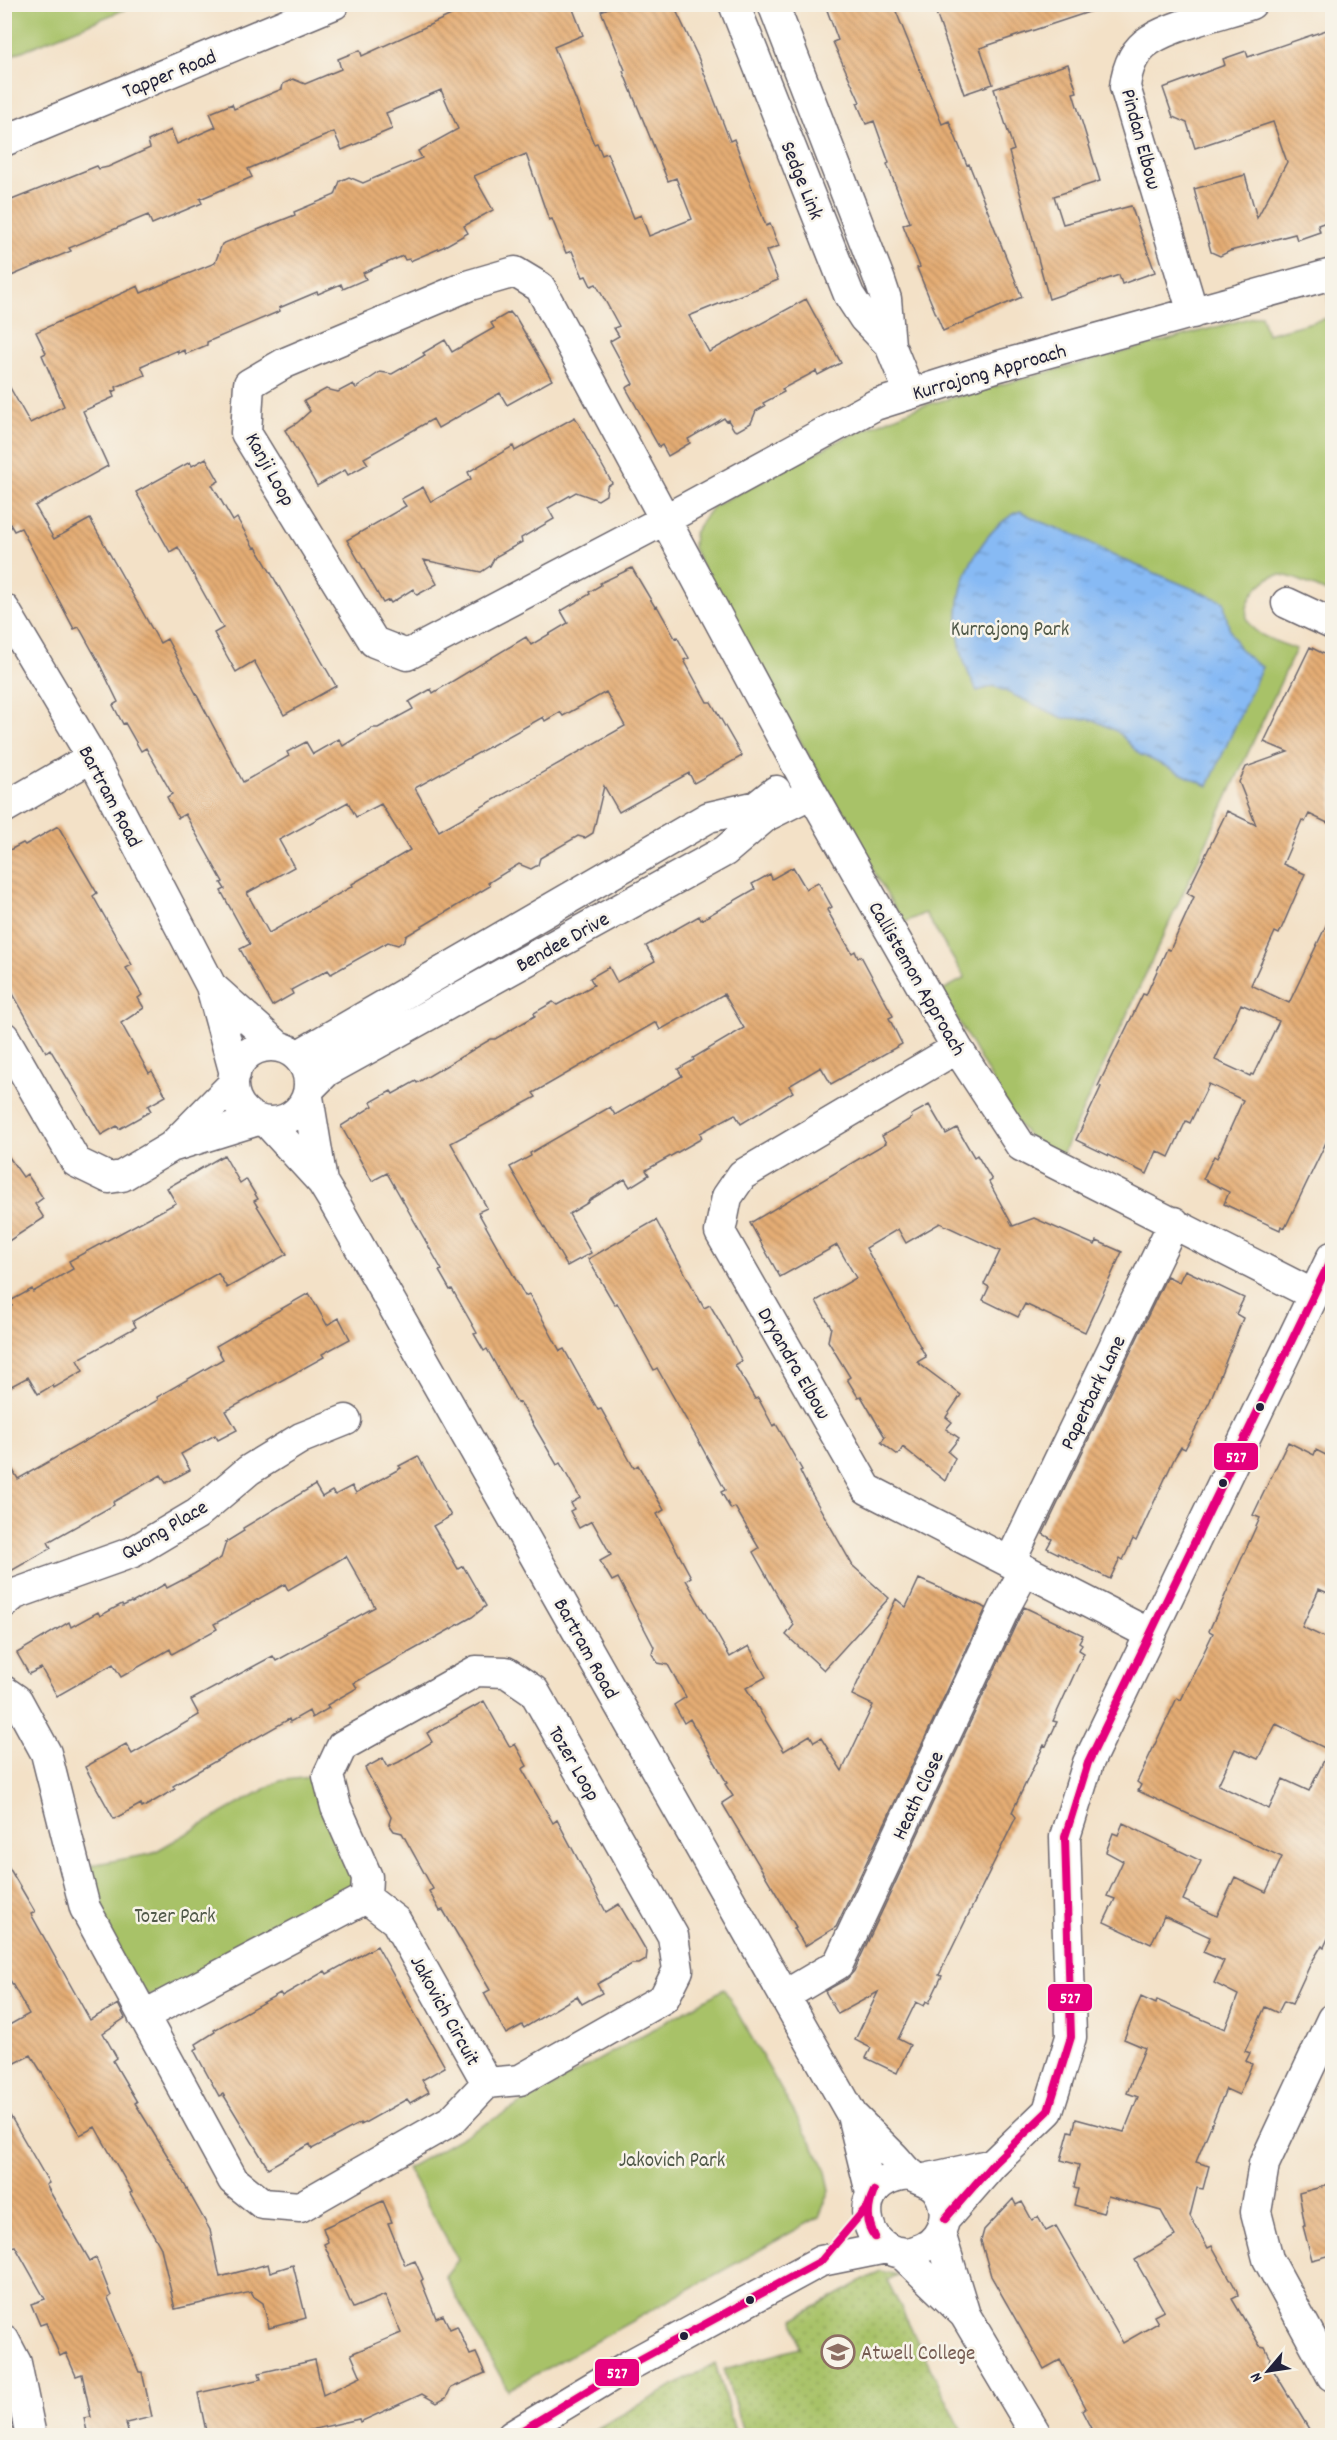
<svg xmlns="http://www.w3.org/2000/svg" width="1337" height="2440" font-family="Dekko,sans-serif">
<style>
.grass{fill:url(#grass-dots);stroke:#657251;stroke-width:1.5}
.park{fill:#a8c267;stroke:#657251;stroke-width:1.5}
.water{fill:url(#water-ripples);stroke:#546e98;stroke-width:1.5}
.building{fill:url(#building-back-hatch);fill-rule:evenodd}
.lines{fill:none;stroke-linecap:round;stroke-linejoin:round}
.minor-casing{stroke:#6b656c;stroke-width:33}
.minor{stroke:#fff;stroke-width:30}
.bus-1-casing{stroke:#f7f3e8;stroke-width:12}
.bus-1{stroke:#e5007d;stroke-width:8}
.bus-dot{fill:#22223b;stroke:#f7f3e8;stroke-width:2}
.labels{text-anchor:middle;stroke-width:5;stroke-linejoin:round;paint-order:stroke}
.street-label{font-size:21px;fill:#22223b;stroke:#f7f3e8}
.park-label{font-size:21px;fill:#515a4a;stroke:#f7f3e8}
.education-label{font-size:21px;fill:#785e54;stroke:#f7f3e8;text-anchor:start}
.line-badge{stroke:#f7f3e8;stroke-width:2}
.badge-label{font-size:16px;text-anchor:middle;font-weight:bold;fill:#fff}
</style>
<defs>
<pattern id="grass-dots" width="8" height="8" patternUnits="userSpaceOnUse" patternTransform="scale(1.5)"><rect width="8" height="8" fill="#a8c267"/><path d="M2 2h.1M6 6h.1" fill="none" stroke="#90a65a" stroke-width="1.8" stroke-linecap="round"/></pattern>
<pattern id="water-ripples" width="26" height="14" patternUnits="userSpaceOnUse" patternTransform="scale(1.5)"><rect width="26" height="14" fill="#87baf4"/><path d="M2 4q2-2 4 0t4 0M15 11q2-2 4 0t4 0" fill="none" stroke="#6e97c7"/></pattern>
<pattern id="building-back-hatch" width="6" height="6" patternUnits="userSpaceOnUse" patternTransform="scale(1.5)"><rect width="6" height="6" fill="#e5ad74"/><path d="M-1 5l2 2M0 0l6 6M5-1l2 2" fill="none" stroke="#b98c60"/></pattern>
</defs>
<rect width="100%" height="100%" fill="#f7f3e8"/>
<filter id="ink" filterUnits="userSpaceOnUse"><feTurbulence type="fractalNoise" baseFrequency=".0167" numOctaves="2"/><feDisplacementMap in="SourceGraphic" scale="12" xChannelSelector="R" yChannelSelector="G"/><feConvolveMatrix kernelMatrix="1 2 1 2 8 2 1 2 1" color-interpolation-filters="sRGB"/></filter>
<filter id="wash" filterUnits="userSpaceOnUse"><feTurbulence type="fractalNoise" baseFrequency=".008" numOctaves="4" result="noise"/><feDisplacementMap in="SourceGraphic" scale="24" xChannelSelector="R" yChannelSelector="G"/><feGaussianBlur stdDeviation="1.35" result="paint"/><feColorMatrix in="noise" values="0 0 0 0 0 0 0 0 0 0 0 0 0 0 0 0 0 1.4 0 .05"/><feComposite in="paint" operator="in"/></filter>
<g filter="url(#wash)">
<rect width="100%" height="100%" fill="#f3e1c7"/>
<path class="grass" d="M880,2271L898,2275L887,2280L964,2435H744L724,2369L800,2348L794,2319Z
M715,2363L736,2435H585Z"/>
<path class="park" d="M5,4H136V5L5,58Z
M1332,296V589L1331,594C1319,589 1290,574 1279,575C1261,576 1239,606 1249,623C1256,637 1282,643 1296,649L1061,1157L1033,1141L1017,1123L941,991L965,978L925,913L903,923L703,569L693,548L694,533L712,507L842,439L918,407L1261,315L1267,334L1331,317L1328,297Z
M310,1777C320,1787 318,1800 323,1812C330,1827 350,1853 352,1868C354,1876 352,1884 348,1890L161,1996L150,1995L140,1990C116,1947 94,1915 90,1865L151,1854L279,1781Z
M724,1989L825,2167L830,2190L819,2217L508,2390L445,2276L458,2260L407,2168Z"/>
<path class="water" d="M1020,511L1041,522L1078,536L1112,555L1224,602C1227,630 1236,653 1262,667L1208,786L1139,754L1118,732L1098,722L1088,719L1063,718L994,686L977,691C951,644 950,588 983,543C993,529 1004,518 1020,511Z"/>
<g id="blocks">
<path class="building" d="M475,4H571L583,35L554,47L594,144L597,143L602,155L607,153L634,218L641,215L649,236L692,219L676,178L668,181L623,71L625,70L601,11L618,4H673L698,57L730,141L734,139L766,226L770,224L779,246L766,251L778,280L689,316L709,352L806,299L841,363L818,375L816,371L782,389L784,392L763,403L765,406L756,411L751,423L737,431L734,430L728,420L726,421L724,418L688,439L690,443L668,456L662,445L659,447L626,388L633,384L610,341L619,336L614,328L619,326L596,284L591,286L586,276L583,277L572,251L566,253L552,219L549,220L526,154L474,176L493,210L464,226L468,233L443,247L410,261L409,259L405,260L403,256L363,273L366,279L343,289L341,284L318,294L317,292L279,308L280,311L207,342V345L186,354L184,350L178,353V350L141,366L145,375L116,387L117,390L112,392L114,397L83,411L108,466L35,506L54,539L90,519L160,643L167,639L243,782L289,756L287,752L306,742L313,754L339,739L343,746L372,728H378L413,709L409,702L412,700L431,689L433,693L526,637L531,645L568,623L561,611L590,594L589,592L601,585L600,583L632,568L655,607L657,606L675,638L677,637L689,658L684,660L707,702H711L742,756L694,783L689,773L619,812L604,786L593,833L585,838L578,836L540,858L538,865L531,869L519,864L488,883L490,886L406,936L405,940L398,945L388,942L331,974L328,970L291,990L293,994L272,1006L240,949L250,944L221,891L225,889L221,883L223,882L185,814L178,818L167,797L172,794L146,748L141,751L125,723L123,724L113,705L118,702L99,663L79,627L74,629L21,528L14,531L4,514V377L30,423L64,406L42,355L46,353L36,332L138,286L141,293L215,263L222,244L295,215L294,212L335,195L340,181L349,177L363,183L422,158L418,151L458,129L441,90L386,113L392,129L342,150L334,132L248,169L252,177L200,199L202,203L152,224L148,215L69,248L71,251L4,279V203L97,166L99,169L108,167L150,148L148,141L171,130L177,144L216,127L210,113L232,104L234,109L282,89L283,84L293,79L305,84L341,69L338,59L360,50L362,56ZM606,692L625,726L439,831L415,788L543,717L545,721L560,712L563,716ZM348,802L356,817L381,804L410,850L352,884L353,886L269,933L247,893L294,867L279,840Z
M839,4H893L942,124L949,121L967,165L969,164L1022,297L943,331L917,268L920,267L903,225L910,222L887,164L889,163L874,121L866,124L857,103L860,102L833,42L838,40L827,10Z
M933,4H1100L1101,8L980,48L993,84L964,94Z
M1332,28V220L1318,225L1320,232L1297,240L1295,234L1230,251L1220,256L1211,252L1194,189L1245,175L1257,218L1287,162L1273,122L1195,148L1187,123L1173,117L1163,88L1225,65L1223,59L1246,51L1248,57Z
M1068,64L1077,92L1073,93L1100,181L1054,196L1063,224L1131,206L1155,272L1122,284L1119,275L1049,299L1009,152L1014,150L994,89Z
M510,312L514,317L515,316L552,380L507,405L500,393L438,428L433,419L364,458L368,464L348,475L345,470L317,486L285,430L297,423L310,411L304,401L326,389L338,392L353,384L356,388L380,372L392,374L425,355L423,353L445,340L452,352L494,328L491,323Z
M575,417L612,483L607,486L606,495L598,500L576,492L548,508L554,519L521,538L522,542L495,557L490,566L481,572L424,560L437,584L417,595L413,589L391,603L389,600L383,603L347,540L406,506L401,499L423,487L431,502L471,479L468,472L513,446L515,451Z
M206,458L219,481L212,485L233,521L237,518L254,548L256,547L336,686L284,715L254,661L236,672L214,633L223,628L178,547L170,552L136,492L190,462L192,466Z
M1310,647L1332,658V825L1309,814L1305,822L1302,820L1283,864L1305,874L1279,934L1275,932L1251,985L1289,1003L1332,913V1130L1285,1228L1281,1226L1280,1230L1224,1204L1229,1192L1203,1179L1214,1156L1217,1158L1243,1100L1209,1084L1190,1123L1186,1121L1169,1157L1157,1151L1147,1174L1076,1140L1101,1087L1098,1086L1143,994L1146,995L1167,949L1170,950L1194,897L1187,893L1227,811L1256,825L1239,782L1246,767L1288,752L1264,742ZM1241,1004L1279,1021L1253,1075L1251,1074L1250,1076L1215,1060Z
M58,826L97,893L93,896L132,965L126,968L142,995L138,998L144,1008L121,1023L149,1073L152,1071L166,1096L148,1106L151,1111L119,1129L117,1126L101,1135L50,1049L46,1052L4,978V853L23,843L25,845Z
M793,867L806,889L818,882L832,907L827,910L852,953L855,951L858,958L861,956L893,1016L889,1018L902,1044L831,1084L821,1067L789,1086L793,1092L741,1124L735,1114L700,1133L702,1138L699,1140L646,1170L649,1175L630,1187L625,1179L588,1201L589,1202L569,1214L591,1253L567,1266L510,1167L531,1156L530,1153L610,1107L615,1115L682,1076L678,1069L694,1060L693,1058L744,1028L724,994L660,1030L656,1022L533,1093L536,1097L451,1143L487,1208L478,1212L525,1296L529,1294L560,1351L564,1349L598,1410L601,1409L634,1468L638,1465L664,1510L657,1514L691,1577L686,1580L730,1657L749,1646L766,1677L746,1688L784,1751L810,1735L814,1742L821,1738L842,1771L873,1705L852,1695L896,1599L906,1607L919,1579L986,1608L836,1927L805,1946L794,1928L796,1927L722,1803L733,1796L725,1784L727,1783L690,1719L684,1723L674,1705L686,1697L668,1665L658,1663L652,1654L654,1647L618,1578L612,1581L600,1561L611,1555L592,1521L579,1528L570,1511L574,1509L571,1503L580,1498L560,1463L557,1465L520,1402L517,1403L487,1349L484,1351L474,1334L477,1333L452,1289L450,1290L439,1271L442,1270L387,1173L372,1181L341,1126L373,1106L371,1102L391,1091L393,1094L416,1081L417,1083L491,1039H495L535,1016L534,1013L553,1002L557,1005L594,985L590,978L609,967L617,982L655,961L646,946L699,916L701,920L755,889L752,884L770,874L772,879Z
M929,1105L946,1134L957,1128L974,1157L977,1155L992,1180L989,1182L1013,1226L1034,1218L1095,1245L1097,1241L1122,1252L1085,1332L1025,1304L1018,1317L983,1300L989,1287L984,1284L1000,1251L940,1223L906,1243L898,1229L866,1248L926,1357L917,1362L961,1395L946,1417L952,1422L946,1429L959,1438L948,1452L955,1458L945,1481L903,1447L898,1455L881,1442L885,1437L861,1396L858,1397L847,1379L850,1377L828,1341L831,1327L816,1301L856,1278L837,1245L780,1277L750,1223L886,1143L882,1136L912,1118L911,1115Z
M4,1150L23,1177L27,1174L43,1198L35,1204L44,1218L4,1244Z
M224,1155L240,1183L246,1179L258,1199L254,1201L287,1254L227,1288L218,1273L133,1321L136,1327L77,1360L83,1371L54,1388L53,1385L38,1394L28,1377L4,1390V1310L12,1306L10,1301L32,1289L33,1292L73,1269L69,1261L176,1203L167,1188Z
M656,1220L704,1308L710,1305L729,1337L742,1361L735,1365L755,1399L758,1398L773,1426L776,1424L802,1470L800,1471L809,1489L853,1566L889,1598L824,1670L786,1635L794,1625L753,1552L759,1548L735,1507L731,1509L721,1492L725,1490L699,1442L657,1368L654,1370L617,1303L615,1305L588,1259Z
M1185,1270L1244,1298L1236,1314L1243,1318L1210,1401L1185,1449L1181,1447L1175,1457L1136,1541L1133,1539L1123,1560L1120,1558L1110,1579L1047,1548L1052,1539L1043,1534L1167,1276L1179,1282Z
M309,1293L327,1325L339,1318L350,1339L322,1354L324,1357L226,1411L237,1430L218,1440L215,1435L181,1454L190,1470L166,1483L161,1475L113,1502L114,1505L48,1542L51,1548L4,1575V1455L18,1479L158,1400L157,1397L223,1359L216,1346Z
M1288,1442L1314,1455L1316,1450L1332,1458V1595L1319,1589L1302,1627L1332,1641V1930L1324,1947L1322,1945L1310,1965L1292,2004L1284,2001L1278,2013L1265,2007L1245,2051L1250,2053L1246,2061L1252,2064L1239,2095L1226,2089L1196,2162L1209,2166L1203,2189L1197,2188L1190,2216L1208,2248L1212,2246L1237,2291L1238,2296L1232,2299L1260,2346L1265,2347L1270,2357L1269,2363L1309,2429L1297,2436H1095L1082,2411L1086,2408L1060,2360L1044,2369L991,2276L981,2241L984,2230L1013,2199L1016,2205L1022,2202L1032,2220L1038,2217L1046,2231L1056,2226L1123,2343L1158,2323L1154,2316L1164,2311L1135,2260L1175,2236L1161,2211L1108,2196L1103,2213L1074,2205L1078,2189L1074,2188L1079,2165L1061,2160L1069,2131L1073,2132L1076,2119L1124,2132L1138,2097L1127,2093L1145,2048L1124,2039L1141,1997L1156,2004L1157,2000L1225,2029L1238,1995L1214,1983L1224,1961L1203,1952L1210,1937L1164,1916L1151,1944L1104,1922L1115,1899L1107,1896L1123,1861L1106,1852L1113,1833L1118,1835L1123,1823L1201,1861L1183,1900L1217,1916L1235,1877L1266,1892L1282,1857L1138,1791L1141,1785L1137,1782L1177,1698L1181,1700L1213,1633L1209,1631L1260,1518L1253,1515ZM1276,1724L1329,1750L1309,1791L1283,1779L1269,1809L1218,1785L1235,1749L1258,1759Z
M418,1456L451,1516L433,1526L458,1569L463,1566L486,1606L472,1617L354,1683L357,1688L327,1705L329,1708L312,1718L309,1711L290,1722L289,1719L193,1774L173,1786L175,1789L163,1796L142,1808L141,1804L114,1819L85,1767L126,1744L132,1754L199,1715L191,1700L273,1656L276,1661L375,1607L346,1556L288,1590L285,1584L214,1624L217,1629L172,1654L170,1649L121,1677L113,1664L57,1696L41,1668L29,1674L17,1653L69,1622L71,1627L98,1612L100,1616L122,1604L123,1606L131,1602L132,1603L165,1584L167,1588L194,1574L221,1558L226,1542L244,1531L243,1528L315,1485L322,1497L332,1491L335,1495L352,1486L356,1493L401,1468L399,1466Z
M1024,1607L1083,1635L1079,1642L1082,1644L1079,1650L1084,1653L1053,1721L1057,1722L1046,1746L1044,1745L1012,1812L1016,1817L939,1975L942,1976L929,2003L926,2001L924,2006L916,2002L898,2039L910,2045L897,2073L866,2058L871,2048L855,2040L878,1992L838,2014L825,1991L847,1979L854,1971Z
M484,1701L510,1747L515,1744L527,1766L522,1769L553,1823L557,1820L606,1912L619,1904L647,1952L646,1960L639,1964H632L597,1984L602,1993L582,2004L577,1996L524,2028L522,2025L506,2034L484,1993L490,1990L443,1910L440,1911L429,1891L433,1889L402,1833L394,1831L389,1824L391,1817L365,1768L383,1758L388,1767L399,1762L432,1742L427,1733Z
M4,1859L35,1912L31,1914L90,2020L118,2004L125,2018L103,2033L117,2058L113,2061L137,2102L135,2103L175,2168L210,2230L220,2277L268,2264L270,2272L293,2265L306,2318L269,2328L263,2303L253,2296L251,2292L175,2309L161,2248L130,2193L132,2192L95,2127L80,2135L31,2055L4,2069V2028L29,2014L10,1980L4,1984Z
M377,1946L445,2067L422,2080L429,2092L410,2103L407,2099L361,2125L360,2123L312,2149L310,2144L268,2168L223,2094L219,2096L194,2050L198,2048L196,2044L215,2032L214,2030L280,1993L282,1996L325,1971L327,1974Z
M4,2105L49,2183L46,2185L90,2261L96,2258L111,2296L108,2298L139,2372H142L152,2417L126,2423L129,2436H88L84,2418L91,2417L82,2374L76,2376L66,2353L60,2356L46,2323L40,2325L31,2304L45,2299L15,2246L12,2247L4,2233Z
M1332,2184V2255L1312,2260L1303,2226H1305L1299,2193Z
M383,2201L392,2222L388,2223L405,2265L415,2261L423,2279L421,2281L436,2318L443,2315L450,2329L457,2326L470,2355L476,2353L485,2373L451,2388L446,2398L437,2403L422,2394L360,2422L359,2419L306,2431L307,2436H207L198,2393L261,2379L259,2373L315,2360L323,2395L361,2377L351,2354L401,2333L385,2295L353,2308L324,2244L328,2242L323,2228Z"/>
</g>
</g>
<g filter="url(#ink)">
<use href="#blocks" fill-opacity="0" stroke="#6b656c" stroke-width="1.5"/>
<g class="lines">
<g class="minor-casing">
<path id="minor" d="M734,4L849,295L864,318L890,345
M773,4L880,281L886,299L890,345L910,394
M4,141L334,4
M1193,313L1125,87C1127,68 1134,50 1150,40C1173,25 1224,13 1251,4
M1287,603L1332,624
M4,609L92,757L211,986L235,1074
M4,808L92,757
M211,986L278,1046
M4,1037L76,1162L109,1178L122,1176L171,1147L258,1120
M233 1084a38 38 0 1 1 76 0a38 38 0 1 1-76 0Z
M957,1048L742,1175L727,1197L720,1232L867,1489L1150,1634
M297,1056L709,817L757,806L776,791
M310,1088L327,1071L725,851L766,816L812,793
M308,1097L322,1182
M267,1122L322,1182L333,1200L852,2115C866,2129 880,2143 894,2157C899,2162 904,2170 910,2174C919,2180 930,2180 937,2190C943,2198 946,2210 944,2220C942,2232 934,2243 923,2248C869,2275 836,2178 911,2174
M173,1145L233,1084
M1314,1295L1021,1146L957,1048L812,793L540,287L515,272L470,285L285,363L249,384L246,433L374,642L407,655L666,519L875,405L999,366L1332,274
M1010,1562L1174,1222
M4,1603L15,1594L133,1552L197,1514L249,1470L301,1438L346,1420
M4,1691L17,1700L46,1753L85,1908L233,2180L263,2204L300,2207L452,2120L487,2083L396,1921L366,1898L143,2016
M366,1898L367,1877L336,1807L328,1776L342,1746L476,1671L506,1672L534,1691L673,1936L678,1970L664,1998L520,2080L487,2083
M784,1996L838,1964L1006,1605L1025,1570
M1332,2019L1264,2164L1256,2212L1268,2259L1332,2376
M852,2115L871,2193
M925,2179L993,2164
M945,2219L993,2164L1048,2111L1071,2037L1065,1837L1088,1763L1332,1257
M940,2233L965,2315L1037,2436
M900,2252L963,2313
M4,2340L16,2363L31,2436
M512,2436L628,2366L821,2261L886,2248"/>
</g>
<use href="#minor" class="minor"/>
<g class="bus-1-casing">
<path id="bus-1" d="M874,2191C867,2209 867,2220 875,2237
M874,2191C866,2208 863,2221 875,2237
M945,2219L993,2164L1048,2111L1071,2037L1065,1837L1088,1763L1332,1257
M513,2436L628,2366L821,2261L866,2208"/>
</g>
<use href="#bus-1" class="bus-1"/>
</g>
</g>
<defs>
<g id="school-ring" transform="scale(1.725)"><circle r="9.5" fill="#f7f3e8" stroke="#8d6e63" stroke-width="1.5"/><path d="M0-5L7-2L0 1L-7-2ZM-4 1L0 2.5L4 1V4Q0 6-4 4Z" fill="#8d6e63"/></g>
</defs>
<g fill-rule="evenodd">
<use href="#school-ring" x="838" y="2352"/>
</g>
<g class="bus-dot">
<circle cx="1260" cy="1407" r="5"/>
<circle cx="1223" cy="1483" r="5"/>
<circle cx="750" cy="2300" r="5"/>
<circle cx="684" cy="2336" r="5"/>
</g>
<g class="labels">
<g class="street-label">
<text transform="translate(169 73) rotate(-22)" y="7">Tapper Road</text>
<text transform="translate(1142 139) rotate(75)" y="7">Pindan Elbow</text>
<text transform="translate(803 180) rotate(68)" y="7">Sedge Link</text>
<text transform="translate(989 371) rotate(-16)" y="7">Kurrajong Approach</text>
<text transform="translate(271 469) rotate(61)" y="7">Kanji Loop</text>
<text transform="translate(111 796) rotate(62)" y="7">Bartram Road</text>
<text transform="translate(562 941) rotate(-29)" y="7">Bendee Drive</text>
<text transform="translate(918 978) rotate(60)" y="7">Callistemon Approach</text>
<text transform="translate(795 1363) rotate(60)" y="7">Dryandra Elbow</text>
<text transform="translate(1092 1392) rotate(-64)" y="7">Paperbark Lane</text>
<text transform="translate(164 1529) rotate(-31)" y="7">Quong Place</text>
<text transform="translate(587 1648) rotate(61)" y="7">Bartram Road</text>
<text transform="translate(575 1763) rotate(60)" y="7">Tozer Loop</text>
<text transform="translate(917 1795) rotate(-65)" y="7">Heath Close</text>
<text transform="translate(446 2010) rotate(61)" y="7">Jakovich Circuit</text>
</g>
<g class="park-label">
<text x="1010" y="635">Kurrajong Park</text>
<text x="175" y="1922">Tozer Park</text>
<text x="672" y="2166">Jakovich Park</text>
</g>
<g class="education-label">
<text x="861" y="2359">Atwell College</text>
</g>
</g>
<g class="line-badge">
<rect x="1213" y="1442" width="46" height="29" rx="6" fill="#e5007d"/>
<rect x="1047" y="1983" width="46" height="29" rx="6" fill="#e5007d"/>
<rect x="594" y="2358" width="46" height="29" rx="6" fill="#e5007d"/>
</g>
<g class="badge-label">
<text x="1236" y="1462">527</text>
<text x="1070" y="2003">527</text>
<text x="617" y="2378">527</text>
</g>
<rect width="1337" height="2440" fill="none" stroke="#f7f3e8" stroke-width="24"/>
<g transform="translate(1268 2371) rotate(241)" stroke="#f7f3e8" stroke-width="4.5" paint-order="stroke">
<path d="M0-4.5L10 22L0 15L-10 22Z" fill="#22223b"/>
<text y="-9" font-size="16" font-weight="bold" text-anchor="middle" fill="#22223b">N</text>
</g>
</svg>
